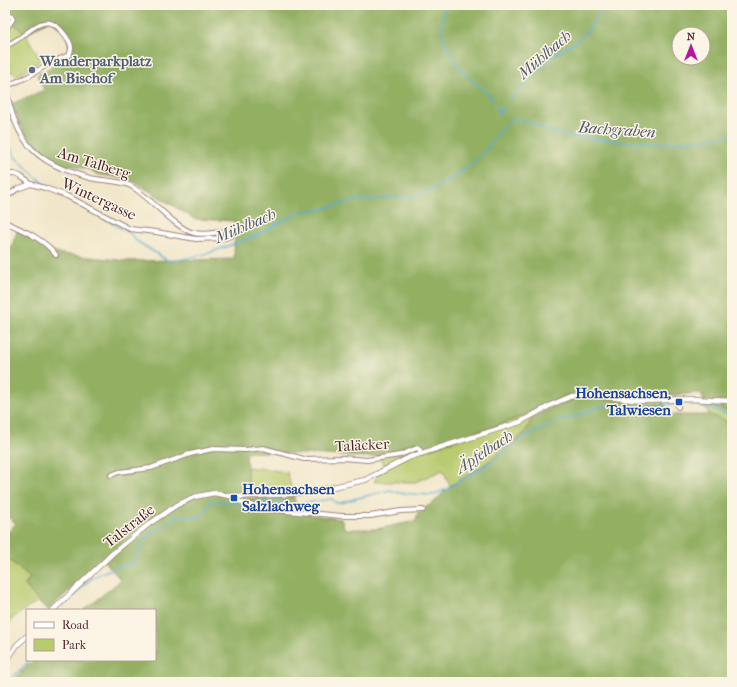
<svg xmlns="http://www.w3.org/2000/svg" width="737" height="687" font-family="'IM FELL French Canon',serif">
<style>
.green{fill:#b8cb6f;stroke:#81754d}
.forest{fill:#92af62;stroke:#6e6746;fill-rule:evenodd}
.lines{fill:none;stroke-linecap:round;stroke-linejoin:round}
.stream{stroke:#52add0;stroke-width:1.5}
.minor-casing{stroke:#9e827a;stroke-width:6}
.tertiary-casing{stroke:#9e827a;stroke-width:6}
.minor{stroke:#fff;stroke-width:4}
.tertiary{stroke:#fff;stroke-width:4.5}
.service-dot{fill:#5c6f8a;stroke:#fcf5e5;stroke-width:1.5}
.transit-dot{fill:#1a4fb4;stroke:#fcf5e5;stroke-width:1.5}
.labels{text-anchor:middle;stroke-width:3;stroke-linejoin:round;paint-order:stroke}
.service-label{font-size:15px;font-weight:bold;fill:#4e5e75;stroke:#fcf5e5;text-anchor:start}
.street-label{font-size:15px;fill:#4a1f2b;stroke:#fcf5e5}
.transit-label{font-size:15px;font-weight:bold;fill:#164399;stroke:#fcf5e5;text-anchor:end}
.water-label{font-size:16px;font-style:italic;fill:#4d586d;stroke:#fcf5e5}
</style>
<rect width="100%" height="100%" fill="#fcf5e5"/>
<filter id="ink" filterUnits="userSpaceOnUse"><feTurbulence type="fractalNoise" baseFrequency=".025" numOctaves="2"/><feDisplacementMap in="SourceGraphic" scale="8" xChannelSelector="R" yChannelSelector="G"/><feConvolveMatrix kernelMatrix="1 2 1 2 8 2 1 2 1" color-interpolation-filters="sRGB"/></filter>
<filter id="wash" filterUnits="userSpaceOnUse"><feTurbulence type="fractalNoise" baseFrequency=".012" numOctaves="4" result="noise"/><feDisplacementMap in="SourceGraphic" scale="16" xChannelSelector="R" yChannelSelector="G"/><feGaussianBlur stdDeviation="0.9" result="paint"/><feColorMatrix in="noise" values="0 0 0 0 0 0 0 0 0 0 0 0 0 0 0 0 0 1.4 0 .05"/><feComposite in="paint" operator="in"/></filter>
<g filter="url(#wash)">
<rect width="100%" height="100%" fill="#f1e6c9"/>
<path class="green" d="M5,15L26,35L41,60L17,76L12,72H5Z
M591,393L621,397L664,396V404L641,403L532,419L525,433L481,467L450,486L443,470L415,482H374L384,462L376,457L378,456L419,446L424,451L513,420L564,396Z
M705,405L732,412V424L709,415Z
M248,467L287,472L294,497L249,499L247,468Z
M5,556L30,578L25,585L38,601L14,617L5,629V618L7,616L5,613Z"/>
<path class="forest" d="M5,5H732V412L705,405L701,393L673,395L621,397L591,393L564,396L513,420L424,451L419,446L371,457L256,452L246,453L249,499L294,497L297,513L341,519L345,529H376L416,521L418,512L433,503L450,486L481,467L525,433L532,419L557,405L578,397L664,404L671,415H709L730,422L732,424V682H12L33,660H155V610H84L121,580L103,560L48,610L38,601L25,585L30,578L5,556V536L16,523L5,515V264L18,229L54,253L127,261L234,259L235,221L195,219L131,180L97,174L90,170L71,165L65,166L43,154L25,134L11,104L44,90L37,75L69,56C72,39 63,30 50,20L35,28L26,35L5,15ZM679,34H703V58H679Z"/>
<g class="lines">
<path class="stream" d="M444,5C445,12 442,20 442,27C442,44 457,68 470,79C478,86 486,91 493,100
M509,100L553,56L575,42L586,33L606,5
M496,106L499,114
M499,114L504,106
M8,143L16,158L44,184L52,189
M83,206L131,234L135,240L170,262L209,253L231,245L257,235L300,212L323,209L351,201L416,196L439,186L467,168L484,152L504,126L514,119H519L534,124L546,130L567,136L625,142L664,143L700,140L732,135
M250,503L274,501L296,504L332,499L336,503H341L354,499L390,490L399,493L433,495L447,489L497,459L521,439L556,422L577,416L601,406L660,405L686,403L716,410L732,416
M64,606C75,594 88,578 104,572C114,568 124,566 134,563C140,544 144,537 161,527C169,522 169,523 176,516L200,517L204,514L211,501C221,498 230,505 241,504
M8,682C14,674 23,669 29,660"/>
</g>
</g>
<g filter="url(#ink)">
<g class="lines">
<g class="minor-casing">
<path id="minor" d="M5,16L11,15L13,19L5,30
M5,46C31,37 45,1 69,41C72,46 72,50 69,55L48,64L29,76L5,87
M5,174H14L20,176L31,184L45,188L67,196L130,229L156,232L196,239L225,238L231,236L230,234L227,232C216,231 205,236 194,233C176,229 150,197 131,186C119,180 103,181 90,178C36,164 15,142 6,87
M5,198L17,189L31,184
M5,222C23,230 44,239 56,255
M676,399L678,407
M111,475L119,472L151,468L190,454L213,449L246,450L263,448L304,459L343,458L367,460L400,455L417,448L420,450L421,454
M235,497L238,501L263,509L342,516H370L401,511L423,510"/>
</g>
<g class="tertiary-casing">
<path id="tertiary" d="M53,610L113,553L149,524L177,505L194,497L214,493L235,497L290,494L324,489L365,480L410,457L520,422L553,404L572,396L590,395L643,401L691,399L732,401
M5,663L17,645L27,636"/>
</g>
<use href="#minor" class="minor"/>
<use href="#tertiary" class="tertiary"/>
</g>
</g>
<circle class="service-dot" cx="32" cy="70" r="4"/>
<g class="transit-dot">
<rect x="675" y="398" width="8" height="8" rx="2"/>
<rect x="230" y="494" width="8" height="8" rx="2"/>
</g>
<g class="labels">
<g class="service-label">
<text x="40" y="66">Wanderparkplatz<tspan x="40" dy="17">Am Bischof</tspan></text>
</g>
<g class="street-label">
<text transform="translate(94 163) rotate(17)" y="5">Am Talberg</text>
<text transform="translate(99 199) rotate(25)" y="5">Wintergasse</text>
<text transform="translate(362 445) rotate(-3)" y="5">Taläcker</text>
<text transform="translate(129 526) rotate(-38)" y="5">Talstraße</text>
</g>
<g class="transit-label">
<text x="671" y="398">Hohensachsen,<tspan x="671" dy="17">Talwiesen</tspan></text>
<text x="242" y="494" text-anchor="start">Hohensachsen<tspan x="242" dy="17">Salzlachweg</tspan></text>
</g>
<g class="water-label">
<text transform="translate(544 54) rotate(-41)" y="6">Mühlbach</text>
<text transform="translate(617 129) rotate(4)" y="6">Bachgraben</text>
<text transform="translate(245 225) rotate(-23)" y="6">Mühlbach</text>
<text transform="translate(484 451) rotate(-33)" y="6">Äpfelbach</text>
</g>
</g>
<rect width="737" height="687" fill="none" stroke="#fcf5e5" stroke-width="20"/>
<rect x="26" y="609" width="130" height="52" fill="#fcf5e5" stroke="#b59f9b"/>
<rect x="34" y="622" width="20" height="6" fill="#ffffff" stroke="#b59f9b"/>
<text x="62" y="629" font-size="12" fill="#4a1f2b">Road</text>
<rect x="34" y="639" width="20" height="12" fill="#b8cb6f" stroke="#b59f9b"/>
<text x="62" y="649" font-size="12" fill="#4a1f2b">Park</text>
<g transform="translate(691 46)"><circle r="19" fill="#fcf5e5" stroke="#b59f9b"/>
<path d="M0-3L7 15L0 10L-7 15Z" fill="#b5179e"/>
<text y="-6" font-size="11" font-weight="bold" text-anchor="middle" fill="#4a1f2b">N</text>
</g>
</svg>
